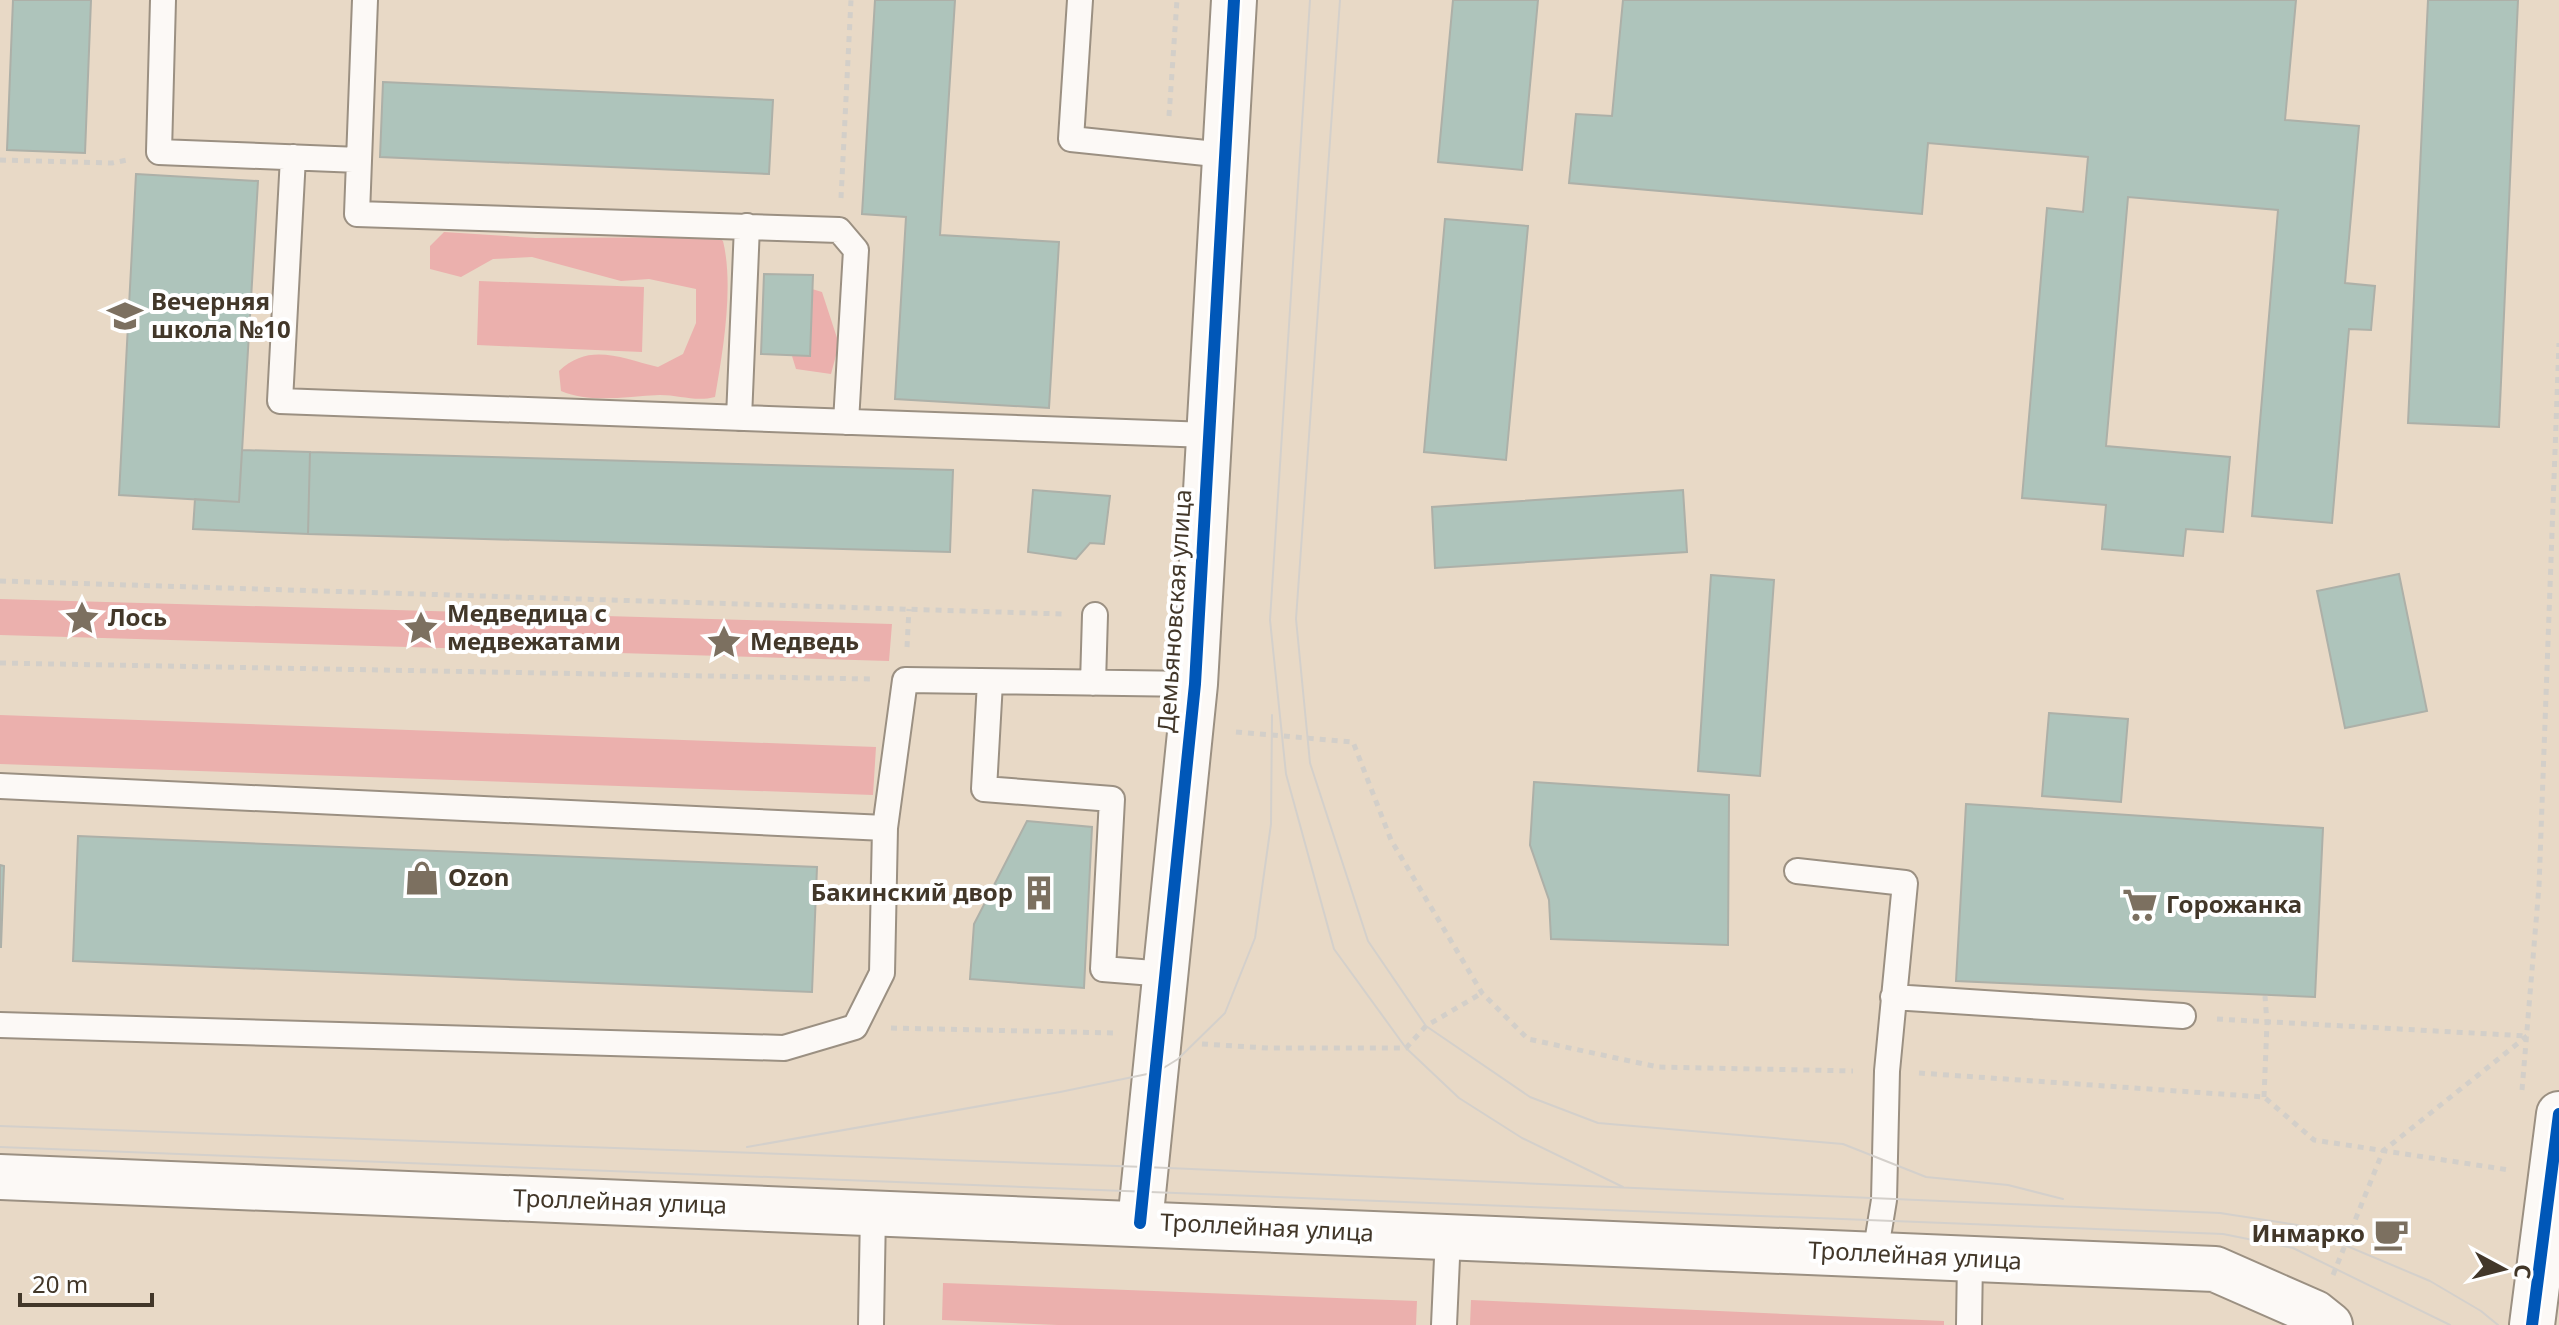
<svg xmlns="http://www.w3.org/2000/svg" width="2559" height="1325" font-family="'Noto Sans',sans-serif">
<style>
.green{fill:#ebb0ad}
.building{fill:#aec4bb;stroke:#adb0a8;stroke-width:2}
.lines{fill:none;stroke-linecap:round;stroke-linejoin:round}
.service-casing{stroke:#9b9082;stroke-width:28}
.tertiary-casing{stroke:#9b9082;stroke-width:48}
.primary-casing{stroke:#9b9082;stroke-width:48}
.path{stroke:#d3cfc9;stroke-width:5;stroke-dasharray:6 6;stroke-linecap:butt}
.service{stroke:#fcf9f6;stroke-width:24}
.tertiary{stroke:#fcf9f6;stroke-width:44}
.primary{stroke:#fcf9f6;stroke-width:44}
.tram{stroke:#d4d0cb;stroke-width:2}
.cycleway-casing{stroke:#fff;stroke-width:17}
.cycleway{stroke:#0057b8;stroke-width:12}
.labels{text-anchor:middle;stroke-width:8;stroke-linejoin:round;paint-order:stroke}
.poi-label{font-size:24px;font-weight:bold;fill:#423729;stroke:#fff;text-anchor:start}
.street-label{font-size:24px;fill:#423729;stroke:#fff}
</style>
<rect width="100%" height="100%" fill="#e8d9c6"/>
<path class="green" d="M444,232L536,238L717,237L723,241C734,286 723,351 715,397C696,402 679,395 660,395C626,396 592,404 561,391L559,371C589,342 621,358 658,367L683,354L696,323V289L649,279L621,281L532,257L493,259L461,277L430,269V246Z
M479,281L644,287L642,352L477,345Z
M812,289L822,292L839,344L831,374L796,369L792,356H810Z
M0,599L892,624L889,661L0,635Z
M0,715L876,747L873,795L0,764Z
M943,1283L1417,1301L1416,1325H1058L942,1320Z
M1471,1300L1944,1321V1325H1470Z"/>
<path class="building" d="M13,0H91L85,153L7,150Z
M875,0H955L940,235L1059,242L1049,408L895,399L906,217L862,214Z
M1453,0H1538L1522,170L1438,162Z
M1623,0H2296L2285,120L2359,126L2345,283L2375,286L2371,330L2349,329L2332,523L2252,516L2278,210L2128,197L2106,446L2230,457L2223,532L2186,529L2183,556L2102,549L2106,505L2022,498L2047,208L2083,212L2088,157L1928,143L1922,214L1569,183L1576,114L1612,116Z
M2428,0H2518L2499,427L2408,423Z
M383,82L773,100L769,174L380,157Z
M136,174L258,181L239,502L119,495Z
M1445,219L1528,226L1506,460L1424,452Z
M764,274L813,275L810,356L761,354Z
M242,450L310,452L308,534L193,529L195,499L239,502Z
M310,452L953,470L950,552L308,534Z
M1033,490L1110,496L1104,544L1090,543L1076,559L1028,552Z
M1683,490L1687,552L1435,568L1432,507Z
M2399,574L2427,711L2345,728L2317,591Z
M1711,575L1774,580L1760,776L1698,771Z
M2049,713L2128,719L2121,802L2042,796Z
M1534,782L1729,795L1728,945L1551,939L1549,900L1530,845Z
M1966,804L2323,828L2315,997L1956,981Z
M1027,821L1092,827L1084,988L970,979L974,924Z
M78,836L817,867L812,992L73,961Z
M0,865L4,866L1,947H0Z"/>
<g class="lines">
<g class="service-casing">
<path id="service" d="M163,0L159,152L359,160
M365,0L357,214L839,230L856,250L846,422
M1080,0L1071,139L1225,155
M293,157L280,401L1208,435
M739,418L747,226
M990,682L984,789L1112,799L1103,969L1166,974
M1093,683L1095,615
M0,786L885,828
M1797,871L1905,883L1887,1071L1884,1200L1875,1255
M1893,997L2183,1016
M0,1025L784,1048L855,1027L882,973L885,828L905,680L1195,684
M871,1325L873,1212
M1444,1325L1448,1236
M1969,1325L1970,1259"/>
</g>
<g class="tertiary-casing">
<path id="tertiary" d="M1140,1223L1195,684L1234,0
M2532,1325L2559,1114"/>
</g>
<g class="primary-casing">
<path id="primary" d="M0,1177L2215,1269L2315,1313L2330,1325"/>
</g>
<path class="path" d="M1169,116L1177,0
M0,160L112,163L127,160
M841,198L851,0
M0,581L1062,614
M907,647L909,609
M0,663L871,679
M1236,732L1353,742L1391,840L1482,993L1528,1039L1658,1067L1853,1071
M2217,1019L2527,1036
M891,1028L1117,1033
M1202,1044L1268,1048H1406L1426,1026L1482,993
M1919,1073L2264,1097L2314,1140L2509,1170
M2522,1090L2539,886L2559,343
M2264,1097L2267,1023L2265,996
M2333,1275L2383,1151L2527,1036"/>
<use href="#service" class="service"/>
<use href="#tertiary" class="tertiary"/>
<use href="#primary" class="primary"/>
<path class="tram" d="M1310,0L1270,620L1286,774L1334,949L1406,1048L1459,1098L1522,1138L1623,1187
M1340,0L1296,619L1310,763L1368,941L1426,1026L1530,1097L1598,1123L1843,1144L1926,1177L2008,1185L2063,1199
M0,1126L1145,1167L2220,1213L2297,1225L2430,1281L2481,1311L2498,1325
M0,1147L2223,1234L2293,1248L2450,1325
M747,1147L1060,1092L1157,1072L1178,1059L1225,1013L1255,938L1271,824L1272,715"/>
<g class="cycleway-casing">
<path id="cycleway" d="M1140,1223L1195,684L1234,0
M2532,1325L2559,1114"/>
</g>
<use href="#cycleway" class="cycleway"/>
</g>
<defs>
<g id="school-bare" transform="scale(2.76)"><path d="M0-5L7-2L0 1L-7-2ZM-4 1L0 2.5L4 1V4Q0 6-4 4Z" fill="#7c7060" stroke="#fff" stroke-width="2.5" paint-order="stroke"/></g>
<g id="sight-bare" transform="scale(2.76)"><path d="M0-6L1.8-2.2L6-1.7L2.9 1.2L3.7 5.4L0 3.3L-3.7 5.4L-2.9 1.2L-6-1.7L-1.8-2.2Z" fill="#7c7060" stroke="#fff" stroke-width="2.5" paint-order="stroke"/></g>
<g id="shop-bare" transform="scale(2.76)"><path d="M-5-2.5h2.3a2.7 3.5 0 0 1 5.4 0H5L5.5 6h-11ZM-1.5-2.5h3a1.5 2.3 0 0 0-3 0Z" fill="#7c7060" stroke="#fff" stroke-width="2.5" paint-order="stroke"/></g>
<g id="building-bare" transform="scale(2.76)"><path d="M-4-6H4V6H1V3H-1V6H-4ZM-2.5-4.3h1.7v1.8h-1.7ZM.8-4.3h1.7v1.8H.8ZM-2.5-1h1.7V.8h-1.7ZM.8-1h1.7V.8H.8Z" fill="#7c7060" stroke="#fff" stroke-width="2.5" paint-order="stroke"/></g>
<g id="supermarket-bare" transform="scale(2.76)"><path d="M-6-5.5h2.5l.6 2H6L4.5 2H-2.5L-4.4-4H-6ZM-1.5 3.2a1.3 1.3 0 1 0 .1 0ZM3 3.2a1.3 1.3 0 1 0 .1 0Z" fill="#7c7060" stroke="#fff" stroke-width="2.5" paint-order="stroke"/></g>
<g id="cafe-bare" transform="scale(2.76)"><path d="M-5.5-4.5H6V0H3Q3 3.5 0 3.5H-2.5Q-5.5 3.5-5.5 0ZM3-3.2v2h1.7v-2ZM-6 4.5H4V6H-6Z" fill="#7c7060" stroke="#fff" stroke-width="2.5" paint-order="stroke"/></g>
</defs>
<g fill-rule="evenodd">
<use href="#school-bare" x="125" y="316"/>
<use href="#sight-bare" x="82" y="618"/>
<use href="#sight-bare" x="421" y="628"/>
<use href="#sight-bare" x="724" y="642"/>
<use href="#shop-bare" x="422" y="878"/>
<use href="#building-bare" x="1039" y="893"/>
<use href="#supermarket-bare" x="2140" y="905"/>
<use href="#cafe-bare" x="2391" y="1234"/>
</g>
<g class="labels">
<g class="poi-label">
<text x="151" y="310">Вечерняя<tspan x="151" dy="28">школа №10</tspan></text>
<text x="447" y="622">Медведица с<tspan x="447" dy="28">медвежатами</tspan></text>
<text x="108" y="626">Лось</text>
<text x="750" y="650">Медведь</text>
<text x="448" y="886">Ozon</text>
<text x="1013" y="901" text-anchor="end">Бакинский двор</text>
<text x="2166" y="913">Горожанка</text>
<text x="2365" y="1242" text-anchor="end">Инмарко</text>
</g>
<g class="street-label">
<text transform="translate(1175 611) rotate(-86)" y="8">Демьяновская улица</text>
<text transform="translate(620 1202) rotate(2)" y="8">Троллейная улица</text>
<text transform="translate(1267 1228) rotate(3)" y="8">Троллейная улица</text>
<text transform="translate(1915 1256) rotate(3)" y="8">Троллейная улица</text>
</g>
</g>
<g transform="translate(2503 1269) rotate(97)" stroke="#ffffff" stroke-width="6" paint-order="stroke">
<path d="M0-6L14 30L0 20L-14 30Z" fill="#423729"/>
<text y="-12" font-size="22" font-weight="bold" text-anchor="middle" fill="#423729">С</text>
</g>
<path d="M20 1293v12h132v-12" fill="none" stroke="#423729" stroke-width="4"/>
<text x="32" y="1293" font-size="24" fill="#423729" stroke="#ffffff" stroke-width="6" paint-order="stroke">20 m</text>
</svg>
